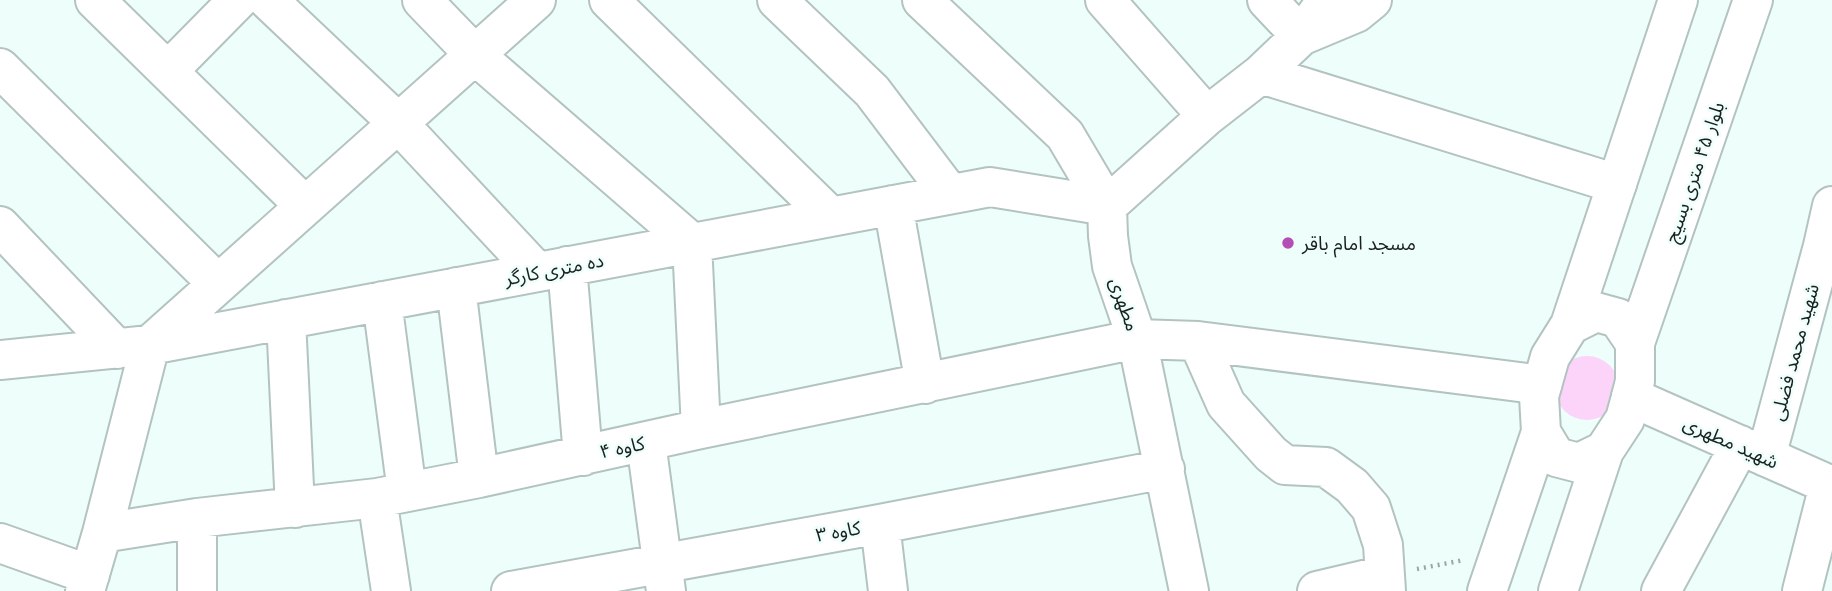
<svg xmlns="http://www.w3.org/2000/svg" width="1832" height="591" font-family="'Nunito Sans','Noto Sans Arabic',sans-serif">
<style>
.green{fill:#fcd4fa}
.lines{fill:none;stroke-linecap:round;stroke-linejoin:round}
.minor-casing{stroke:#b3c3c1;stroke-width:42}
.major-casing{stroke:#b3c3c1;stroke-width:42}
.path{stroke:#9ba7a5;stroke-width:4.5;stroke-dasharray:2 5;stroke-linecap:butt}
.minor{stroke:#fff;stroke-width:38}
.major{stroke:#fff;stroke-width:38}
.poi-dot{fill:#b44fb5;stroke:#edfefb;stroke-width:2.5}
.labels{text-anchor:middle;stroke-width:5;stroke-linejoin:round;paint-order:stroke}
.street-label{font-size:19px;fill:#1a201f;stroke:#edfefb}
.poi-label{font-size:19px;fill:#1a201f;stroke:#edfefb;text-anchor:start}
</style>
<rect width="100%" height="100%" fill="#edfefb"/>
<path class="green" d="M1555 388a32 32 0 1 1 64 0a32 32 0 1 1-64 0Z"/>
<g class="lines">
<g class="minor-casing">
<path id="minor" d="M95,0L305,206
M268,0L398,123L537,272
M422,0L475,55L692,243L701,429
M609,0L831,217
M777,0L872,91L950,194
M922,0L1065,135L1107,206
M1105,0L1207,116
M1267,0L1301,36L1356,13L1372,0
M1327,0L1301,36L1261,74L1207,116L1107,206L1108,236L1112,266L1137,339L1198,341L1542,385
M0,68L218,284
M168,71L238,0
M1261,74L1617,184
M893,205L925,384
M0,226L117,349
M567,266L583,456
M456,287L479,478
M382,301L407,492
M286,319L295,508
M1198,341L1226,404L1271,454L1285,465L1326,467L1352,486L1371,508L1383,545L1386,591
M150,345L536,0
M0,360L150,345L990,187L1107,206
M1631,397L1832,486
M646,442L666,591
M1766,457L1823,246L1832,206
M377,498L391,591
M197,518V591
M880,524L888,591
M102,533L197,518L377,498L479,478L701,429L1137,339L1189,591
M0,543L90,575
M85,591L102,533L150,345
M511,591L880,524L1165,469
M1317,591L1385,575
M1661,591L1740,445
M1802,591L1829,485"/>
</g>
<g class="major-casing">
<path id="major" d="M1596,312L1618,318L1635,343V381L1631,397L1625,419L1604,451L1579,463L1556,457L1541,432L1539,396L1550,357L1570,325Z
M1570,325L1678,0
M1635,343L1753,0
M1487,591L1541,432
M1558,591L1604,451"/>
</g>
<path class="path" d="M1417,569L1464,560"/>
<use href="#minor" class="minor"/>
<use href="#major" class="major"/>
</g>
<circle class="poi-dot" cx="1288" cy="243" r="7"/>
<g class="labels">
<g class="street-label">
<text transform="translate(1694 172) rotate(-71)" y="7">بلوار ۴۵ متری بسیج</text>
<text transform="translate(554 269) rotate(-11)" y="7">ده متری کارگر</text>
<text transform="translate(1125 304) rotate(71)" y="7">مطهری</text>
<text transform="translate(1794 352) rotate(-75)" y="7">شهید محمد فضلی</text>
<text transform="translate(1731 442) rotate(24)" y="7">شهید مطهری</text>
<text transform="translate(622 447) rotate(-12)" y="7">کاوه ۴</text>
<text transform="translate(838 531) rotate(-10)" y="7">کاوه ۳</text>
</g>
<g class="poi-label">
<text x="1302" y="250">مسجد امام باقر</text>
</g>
</g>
</svg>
